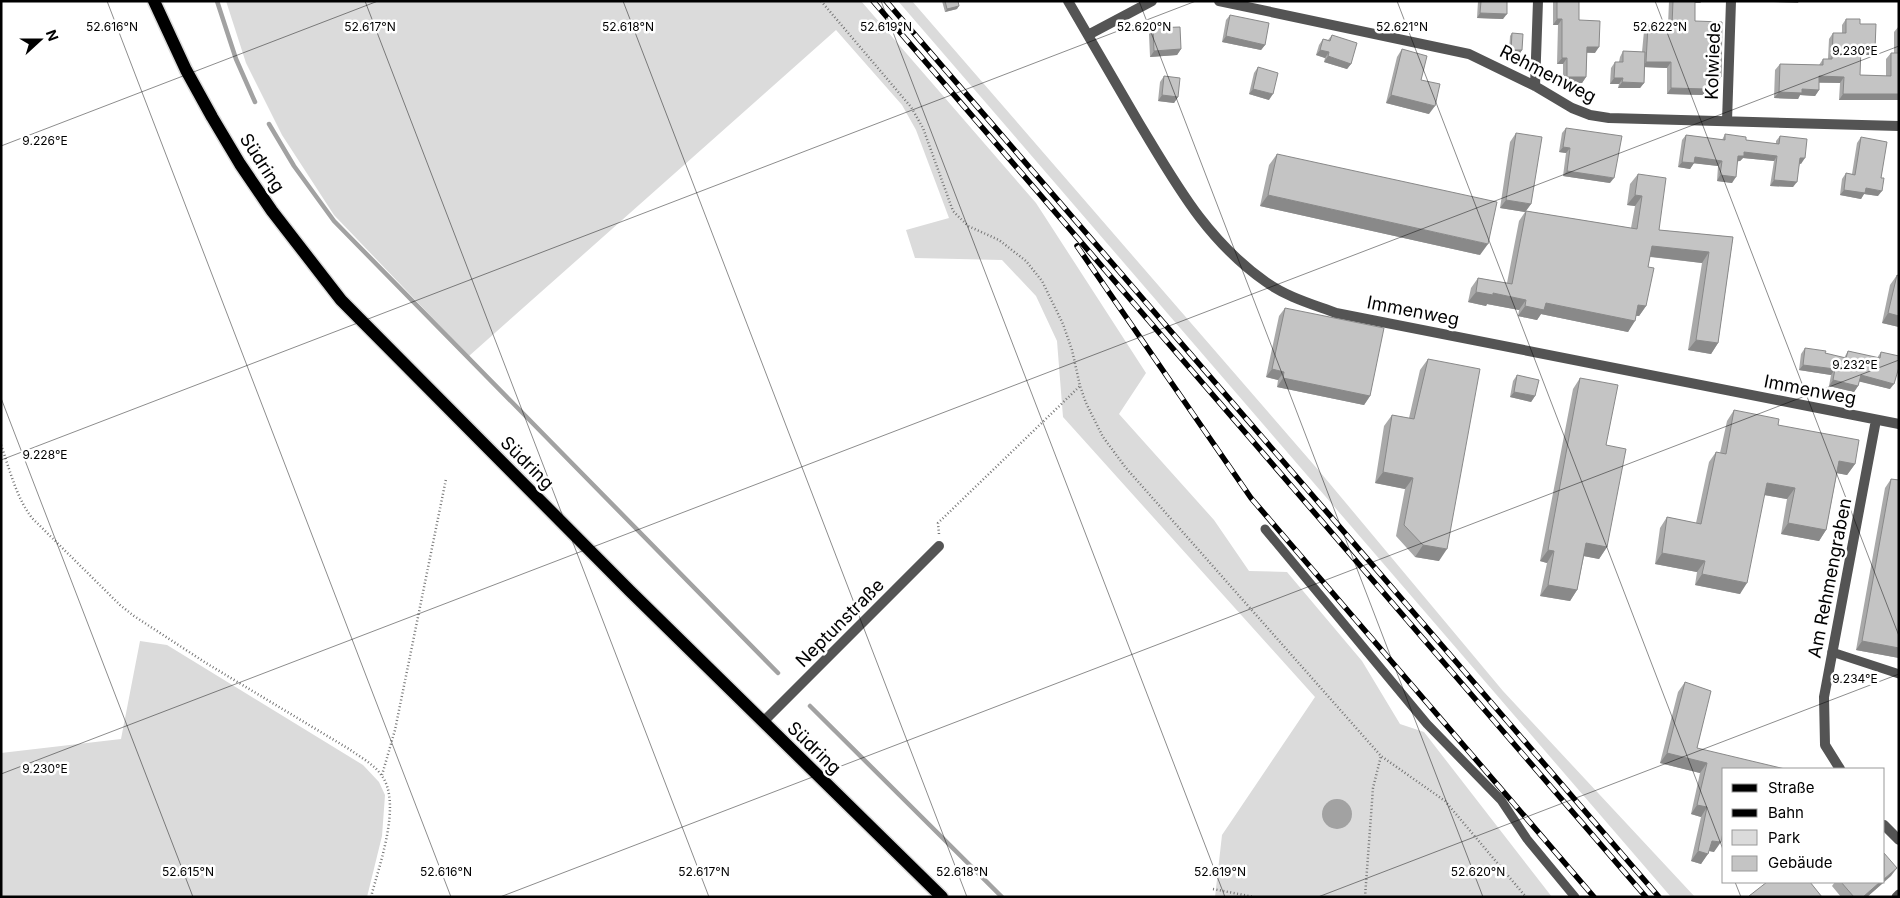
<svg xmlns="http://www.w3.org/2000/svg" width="1900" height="898" font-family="Inter,sans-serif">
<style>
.green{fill:#dbdbdb}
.water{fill:#a2a2a2}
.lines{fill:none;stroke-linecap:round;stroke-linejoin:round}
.stream{stroke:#a2a2a2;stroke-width:4.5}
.primary-casing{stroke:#dbdbdb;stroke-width:15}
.path{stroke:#767676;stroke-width:2.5;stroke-dasharray:1 2.5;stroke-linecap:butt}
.lane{stroke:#545454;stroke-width:9}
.street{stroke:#545454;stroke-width:10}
.primary{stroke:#000;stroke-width:12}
.rail-casing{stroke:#000;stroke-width:5.5}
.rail{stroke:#fff;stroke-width:4;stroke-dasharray:11;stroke-linecap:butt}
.wall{fill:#a9a9a9}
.shaded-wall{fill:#898989}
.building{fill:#c4c4c4;stroke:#898989}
.ticks{fill:none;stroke:#000;stroke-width:1;stroke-opacity:0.45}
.labels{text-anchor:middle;stroke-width:5;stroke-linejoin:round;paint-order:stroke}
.street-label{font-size:18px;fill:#000;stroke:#fff}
.ticks-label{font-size:12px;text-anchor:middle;fill:#000;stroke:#fff;stroke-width:5;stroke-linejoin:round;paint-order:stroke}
</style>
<rect width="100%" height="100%" fill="#fff"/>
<path class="green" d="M226,1H861L1036,203L1146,373L1119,414L1214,520L1249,571L1287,572L1362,661L1400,724L1424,732L1552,897H1215L1222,835L1315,697L1063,417L1057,341L1036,296L1002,260L915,258L906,230L949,218L916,130L902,105L836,30L469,356L334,215L282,135L246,63Z
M898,1H912L1320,472L1503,691L1695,897H1671Z
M140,641L167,645L363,765L379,782L385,795L382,836L367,897H1V753L121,739Z"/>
<path class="water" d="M1322 814a15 15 0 1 1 30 0a15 15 0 1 1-30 0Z"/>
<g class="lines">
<path class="stream" d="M217,1L236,59L255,102
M269,124L294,166L334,221L778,673
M810,706L1002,897"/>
<g class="primary-casing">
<path id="primary" d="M154,1L186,70L212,117L240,164L272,211L341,300L630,591L942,897"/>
</g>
<path class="path" d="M821,1L911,107L923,128L953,211L968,226L999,240L1026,261L1042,281L1063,324L1072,350L1080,386L1086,403L1103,437L1126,468L1381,756L1445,801L1526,897
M1,445C10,470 16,497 32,518L120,605L134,616L206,663L349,749C360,757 374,764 382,776C402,804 379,866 371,897
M939,534L938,523L1080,386
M382,775L395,730L446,479
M1213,889L1254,897
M1365,897L1373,788L1381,756"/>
<path class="lane" d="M1265,529L1427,724L1501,800L1527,839L1575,897
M1832,652L1899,674
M1896,897L1899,894"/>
<path class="street" d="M1068,1C1092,42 1115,82 1139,123C1176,184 1206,240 1266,282C1287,297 1312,304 1336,313L1899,424
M1219,1L1469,54L1535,86L1572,108L1590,115L1609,118L1899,126
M1088,35L1152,1
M1535,86L1538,1
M1727,121L1731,1
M763,722L939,546
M1840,769L1825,745L1824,697L1876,420
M1884,825L1899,840"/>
<use href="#primary" class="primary"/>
<g class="rail-casing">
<path id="rail" d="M873,1L1646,897
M886,1L1659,897
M1077,246L1251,498L1594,897"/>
</g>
<use href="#rail" class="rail"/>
</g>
<path class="wall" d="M942,1H958L957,9L945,12Z
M1478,1H1507L1503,19L1477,18Z
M1553,1H1579V20L1595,53H1587L1586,77L1582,83H1563V64H1557L1558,25H1553Z
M1669,1H1702L1700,3H1695V21L1717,83H1708L1707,89L1703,95L1667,94V68L1645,67L1644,83L1640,88H1618L1619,84H1610L1611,68L1615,62H1619L1620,57L1623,51L1642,52L1644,31L1648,25H1668Z
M1230,15L1265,45L1261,50L1222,42L1226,20Z
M1846,19L1860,24L1875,49L1871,55H1860V75L1886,76V59L1891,53H1894V32L1899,26V100H1839L1840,83H1819V90L1815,96L1800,95L1798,99L1774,98L1775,70L1780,64L1819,65L1823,59H1828L1829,39L1833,33H1842V25Z
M1153,28L1181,49L1177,55L1150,57L1149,34Z
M1512,33L1522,50L1520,53L1509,52L1510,36Z
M1332,35L1351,64L1347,69L1324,62L1325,58L1316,55L1319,45L1323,39L1328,40Z
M1402,49L1421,80L1429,114L1386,103L1397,57Z
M1258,67L1269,100L1249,94L1254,73Z
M1164,76L1178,97L1174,103L1158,101L1160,82Z
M1566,128L1610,183L1563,176L1566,153L1559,152L1562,133Z
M1516,133L1531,204L1526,211L1631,228L1635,206L1627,205L1630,184L1638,174L1659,230L1733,237L1718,343L1711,354L1688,350L1702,263L1650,257L1648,267L1646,306L1639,316H1636L1628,332L1541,314L1537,320L1518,316L1519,310L1487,304L1486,306L1468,302L1471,288L1478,278L1507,283L1519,221L1525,212L1500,208L1510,142Z
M1725,134L1746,140L1776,144V141L1780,136L1801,164L1800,163L1793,187L1770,186L1774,161L1743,158L1740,161H1738L1732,183L1717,181L1718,166L1694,163L1690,169L1678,167L1682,140L1686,135L1722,140Z
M1861,137L1878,196L1864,194L1861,199L1840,195L1842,179L1846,173L1852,174L1857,143Z
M1277,154L1480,255L1260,206L1269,165Z
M1897,275L1899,276V327L1882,323L1890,285Z
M1285,308L1370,396L1364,405L1277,387L1278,380L1266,377L1279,316Z
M1805,348L1844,358L1848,351L1877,358L1881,352L1890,389L1859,381L1858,386L1854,392L1829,386L1831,375L1799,370L1801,354Z
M1428,359L1439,561L1415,557L1396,536L1405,489L1375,483L1384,426L1392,415L1409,418L1420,370Z
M1517,375L1535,396L1531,402L1510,397L1513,381Z
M1580,378L1606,445L1607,547L1599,559L1584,556L1577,590L1570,601L1540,596L1547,563L1540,561L1573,389Z
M1734,410L1778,425L1855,464L1847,475L1837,473L1826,530L1819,541L1781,534L1787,499L1764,495L1740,594L1695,585L1697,572L1655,564L1660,528L1667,517L1696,523L1709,462L1716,452L1720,453L1727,421Z
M1891,479L1899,480V658L1856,650L1885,488Z
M1685,682L1697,748L1724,769L1714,852L1709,851L1701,864L1691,861L1701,817L1691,814L1700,773L1660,763L1678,692Z
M1891,876L1867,897H1841L1832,886L1835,882H1884Z"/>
<path class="shaded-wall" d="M1693,1H1702L1700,3H1691Z
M1749,1H1799L1798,3Z
M959,6L957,9L945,12L947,9Z
M1480,13L1507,14L1503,19L1477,18Z
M1557,19H1562L1558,25H1553Z
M1226,36L1265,45L1261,50L1222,42Z
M1587,47H1599L1595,53L1583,52Z
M1861,48L1875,49L1871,55H1856Z
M1181,49L1177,55L1150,57L1154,51Z
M1320,50L1329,52L1325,58L1316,55Z
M1511,50H1522L1520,53L1509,52Z
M1328,56L1351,64L1347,69L1324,62Z
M1562,58H1567L1563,64H1557Z
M1646,62H1671L1667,68L1641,67Z
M1819,76L1844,77L1840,83L1815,82Z
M1567,77H1586L1582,83H1563Z
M1708,77H1721L1717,83H1704Z
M1614,78H1623L1619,84H1610Z
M1622,82L1644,83L1640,88H1618Z
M1671,88L1707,89L1703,95L1667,94Z
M1253,89L1273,94L1269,100L1249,94Z
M1802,89L1819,90L1815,96L1800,95L1798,99L1774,98L1779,92Z
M1843,94H1899V100H1839Z
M1162,95L1178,97L1174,103L1158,101Z
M1391,95L1435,106L1429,114L1386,103Z
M1563,147L1570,148L1566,153L1559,152Z
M1744,152L1777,156L1774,161L1743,158L1740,161L1734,162L1738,156Z
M1695,157L1722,161L1718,166L1691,163Z
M1800,158H1805L1801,164L1797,163Z
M1682,162L1694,163L1690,169L1678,167Z
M1567,171L1614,178L1610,183L1563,176Z
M1720,175L1736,177L1732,183L1717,181Z
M1774,180L1797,182L1793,187L1770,186Z
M1866,188L1882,191L1878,196L1864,194L1861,199L1840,195L1844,190Z
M1268,195L1488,244L1480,255L1260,206Z
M1635,195L1642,196L1635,206L1627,205Z
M1506,200L1531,204L1525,212L1500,208Z
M1652,246L1709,252L1702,263L1645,256Z
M1476,292L1493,293L1526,300L1519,310L1487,304L1486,306L1468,302Z
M1546,303L1635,321L1628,332L1541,314L1537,320L1518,316L1525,306Z
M1638,305L1646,306L1639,316L1631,315Z
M1888,313L1899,316V327L1882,323Z
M1696,340L1718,343L1711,354L1688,350Z
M1803,365L1835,369L1831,375L1799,370Z
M1272,369L1284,372L1278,380L1266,377Z
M1861,375L1894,384L1890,389L1857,381Z
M1283,378L1370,396L1364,405L1277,387Z
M1833,380L1858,386L1854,392L1829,386Z
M1514,392L1535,396L1531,402L1510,397Z
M1839,461L1855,464L1847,475L1831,472Z
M1383,472L1413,478L1405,489L1375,483Z
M1767,483L1795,488L1787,499L1759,494Z
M1788,523L1826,530L1819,541L1781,534Z
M1586,543L1607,547L1599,559L1578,555Z
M1423,545L1447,549L1439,561L1415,557Z
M1548,550L1554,551L1547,563L1540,561Z
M1662,553L1705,561L1697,572L1655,564Z
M1702,574L1747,583L1740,594L1695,585Z
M1548,585L1577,590L1570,601L1540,596Z
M1862,641L1899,648V658L1856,650Z
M1667,753L1707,763L1700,773L1660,763Z
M1697,805L1707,807L1701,817L1691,814Z
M1712,841L1721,842L1714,852L1705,850Z
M1698,851L1708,854L1701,864L1691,861Z
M1897,868L1891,876L1867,897H1863L1880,882H1884V879Z"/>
<path class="building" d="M945,1H958L959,6L947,9Z
M1481,1H1507V14L1480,13Z
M1557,1H1579V20L1600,21L1599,47H1587L1586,77H1567V58H1562V19H1557Z
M1673,1H1695V21L1722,22L1721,77H1708L1707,89L1671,88V62H1646L1648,25H1672Z
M1230,15L1269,23L1265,45L1226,36Z
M1846,19H1860V24H1876L1875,49L1861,48L1860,75L1891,76V53H1899V94H1843L1844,77L1819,76V90L1802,89V93L1779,92L1780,64L1823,65V59H1832L1833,33H1846Z
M1180,27L1181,49L1154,51L1153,28Z
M1512,33L1523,34L1522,50H1511Z
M1332,35L1357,43L1351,64L1328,56L1329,52L1320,50L1323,39L1330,41Z
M1402,49L1427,56L1421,80L1440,84L1435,106L1391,95Z
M1623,51L1645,52L1644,83L1622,82L1623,78H1614L1615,62H1623Z
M1258,67L1278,73L1273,94L1253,89Z
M1164,76L1180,78L1178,97L1162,95Z
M1566,128L1622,136L1614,178L1567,171L1570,148L1563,147Z
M1516,133L1542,137L1531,204L1506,200Z
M1725,134L1746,137V140L1779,144L1780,136L1807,139L1805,158H1800L1797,182L1774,180L1777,156L1744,152V156H1738L1736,177L1720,175L1722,161L1695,157L1694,163L1682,162L1686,135L1725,140Z
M1861,137L1887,142L1881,178H1884L1882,191L1866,188L1865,193L1844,190L1846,173L1855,175Z
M1277,154L1497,202L1488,244L1268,195Z
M1638,174L1666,178L1659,230L1733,237L1718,343L1696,340L1709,252L1652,246L1648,267L1654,268L1646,306L1638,305L1635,321L1546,303L1544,310L1525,306L1526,300L1493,293V295L1476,292L1478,278L1512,284L1526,211L1637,229L1642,196L1635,195Z
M1897,275L1899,276V316L1888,313Z
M1285,308L1384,328L1370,396L1283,378L1284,372L1272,369Z
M1805,348L1826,351L1825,353L1846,358L1848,351L1880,358L1881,352L1899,356V367L1894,384L1861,375L1858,386L1833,380L1835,369L1803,365Z
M1428,359L1480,369L1447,549L1423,545L1404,525L1413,478L1383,472L1392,415L1414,419Z
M1517,375L1539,380L1535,396L1514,392Z
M1580,378L1618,385L1606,445L1626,449L1607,547L1586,543L1577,590L1548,585L1554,551L1548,550Z
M1734,410L1779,419L1778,425L1859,440L1855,464L1839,461L1826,530L1788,523L1795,488L1767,483L1747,583L1702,574L1705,561L1662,553L1667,517L1701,524L1716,452L1726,454Z
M1891,479L1899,480V648L1862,641Z
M1685,682L1711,691L1697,748L1785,769H1724V828L1721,842L1712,841L1708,854L1698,851L1707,807L1697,805L1707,763L1667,753Z
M1884,853L1897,868L1884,879Z
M1767,882H1810L1822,897H1750L1749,896Z
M1841,882H1880L1863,897H1854Z"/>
<path class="ticks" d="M107,1L451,897M365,1L709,897M623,1L967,897M881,1L1225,897M1139,1L1483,897M1397,1L1724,852M1655,1L1899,636M1,146L378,1M1,398L193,897M1,460L1196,1M1,774L1899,46M1735,882L1741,897M500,897L1899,360M1318,897L1899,674"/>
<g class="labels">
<g class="street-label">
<text transform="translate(1713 61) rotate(-88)" y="6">Kolwiede</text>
<text transform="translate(1548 74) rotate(27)" y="6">Rehmenweg</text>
<text transform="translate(262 163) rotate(57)" y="6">Südring</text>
<text transform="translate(1413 311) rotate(11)" y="6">Immenweg</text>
<text transform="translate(1810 390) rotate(11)" y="6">Immenweg</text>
<text transform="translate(527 463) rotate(45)" y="6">Südring</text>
<text transform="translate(1830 578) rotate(-79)" y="6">Am Rehmengraben</text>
<text transform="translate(840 623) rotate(-45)" y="6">Neptunstraße</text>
<text transform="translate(814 748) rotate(44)" y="6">Südring</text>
</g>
</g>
<g class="ticks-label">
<text x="112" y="31">52.616°N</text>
<text x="370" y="31">52.617°N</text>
<text x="628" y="31">52.618°N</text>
<text x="1144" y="31">52.620°N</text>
<text x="1402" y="31">52.621°N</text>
<text x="1660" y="31">52.622°N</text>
<text x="886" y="31">52.619°N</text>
<text x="1855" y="55">9.230°E</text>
<text x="45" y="145">9.226°E</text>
<text x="1855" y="369">9.232°E</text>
<text x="45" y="459">9.228°E</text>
<text x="1855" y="683">9.234°E</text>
<text x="45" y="773">9.230°E</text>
<text x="188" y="876">52.615°N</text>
<text x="446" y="876">52.616°N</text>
<text x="704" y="876">52.617°N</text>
<text x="962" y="876">52.618°N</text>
<text x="1220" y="876">52.619°N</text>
<text x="1478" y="876">52.620°N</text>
</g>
<rect width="1900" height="898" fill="none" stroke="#000000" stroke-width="5"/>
<rect x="1722" y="768" width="162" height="115" fill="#ffffff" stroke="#999999"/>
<rect x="1732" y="784" width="25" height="8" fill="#000000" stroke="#999999"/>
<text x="1768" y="793" font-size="15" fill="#000000">Straße</text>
<rect x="1732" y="809" width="25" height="8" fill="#000000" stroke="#999999"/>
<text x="1768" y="818" font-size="15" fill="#000000">Bahn</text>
<rect x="1732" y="830" width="25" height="15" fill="#dbdbdb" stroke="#999999"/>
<text x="1768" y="843" font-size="15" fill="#000000">Park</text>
<rect x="1732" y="856" width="25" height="15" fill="#c4c4c4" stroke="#999999"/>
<text x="1768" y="868" font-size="15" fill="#000000">Gebäude</text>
<g transform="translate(40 40) rotate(69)" stroke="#ffffff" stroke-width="4" paint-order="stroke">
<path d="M0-4L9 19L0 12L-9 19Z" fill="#000000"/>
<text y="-8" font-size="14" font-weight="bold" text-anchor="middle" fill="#000000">N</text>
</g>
</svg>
